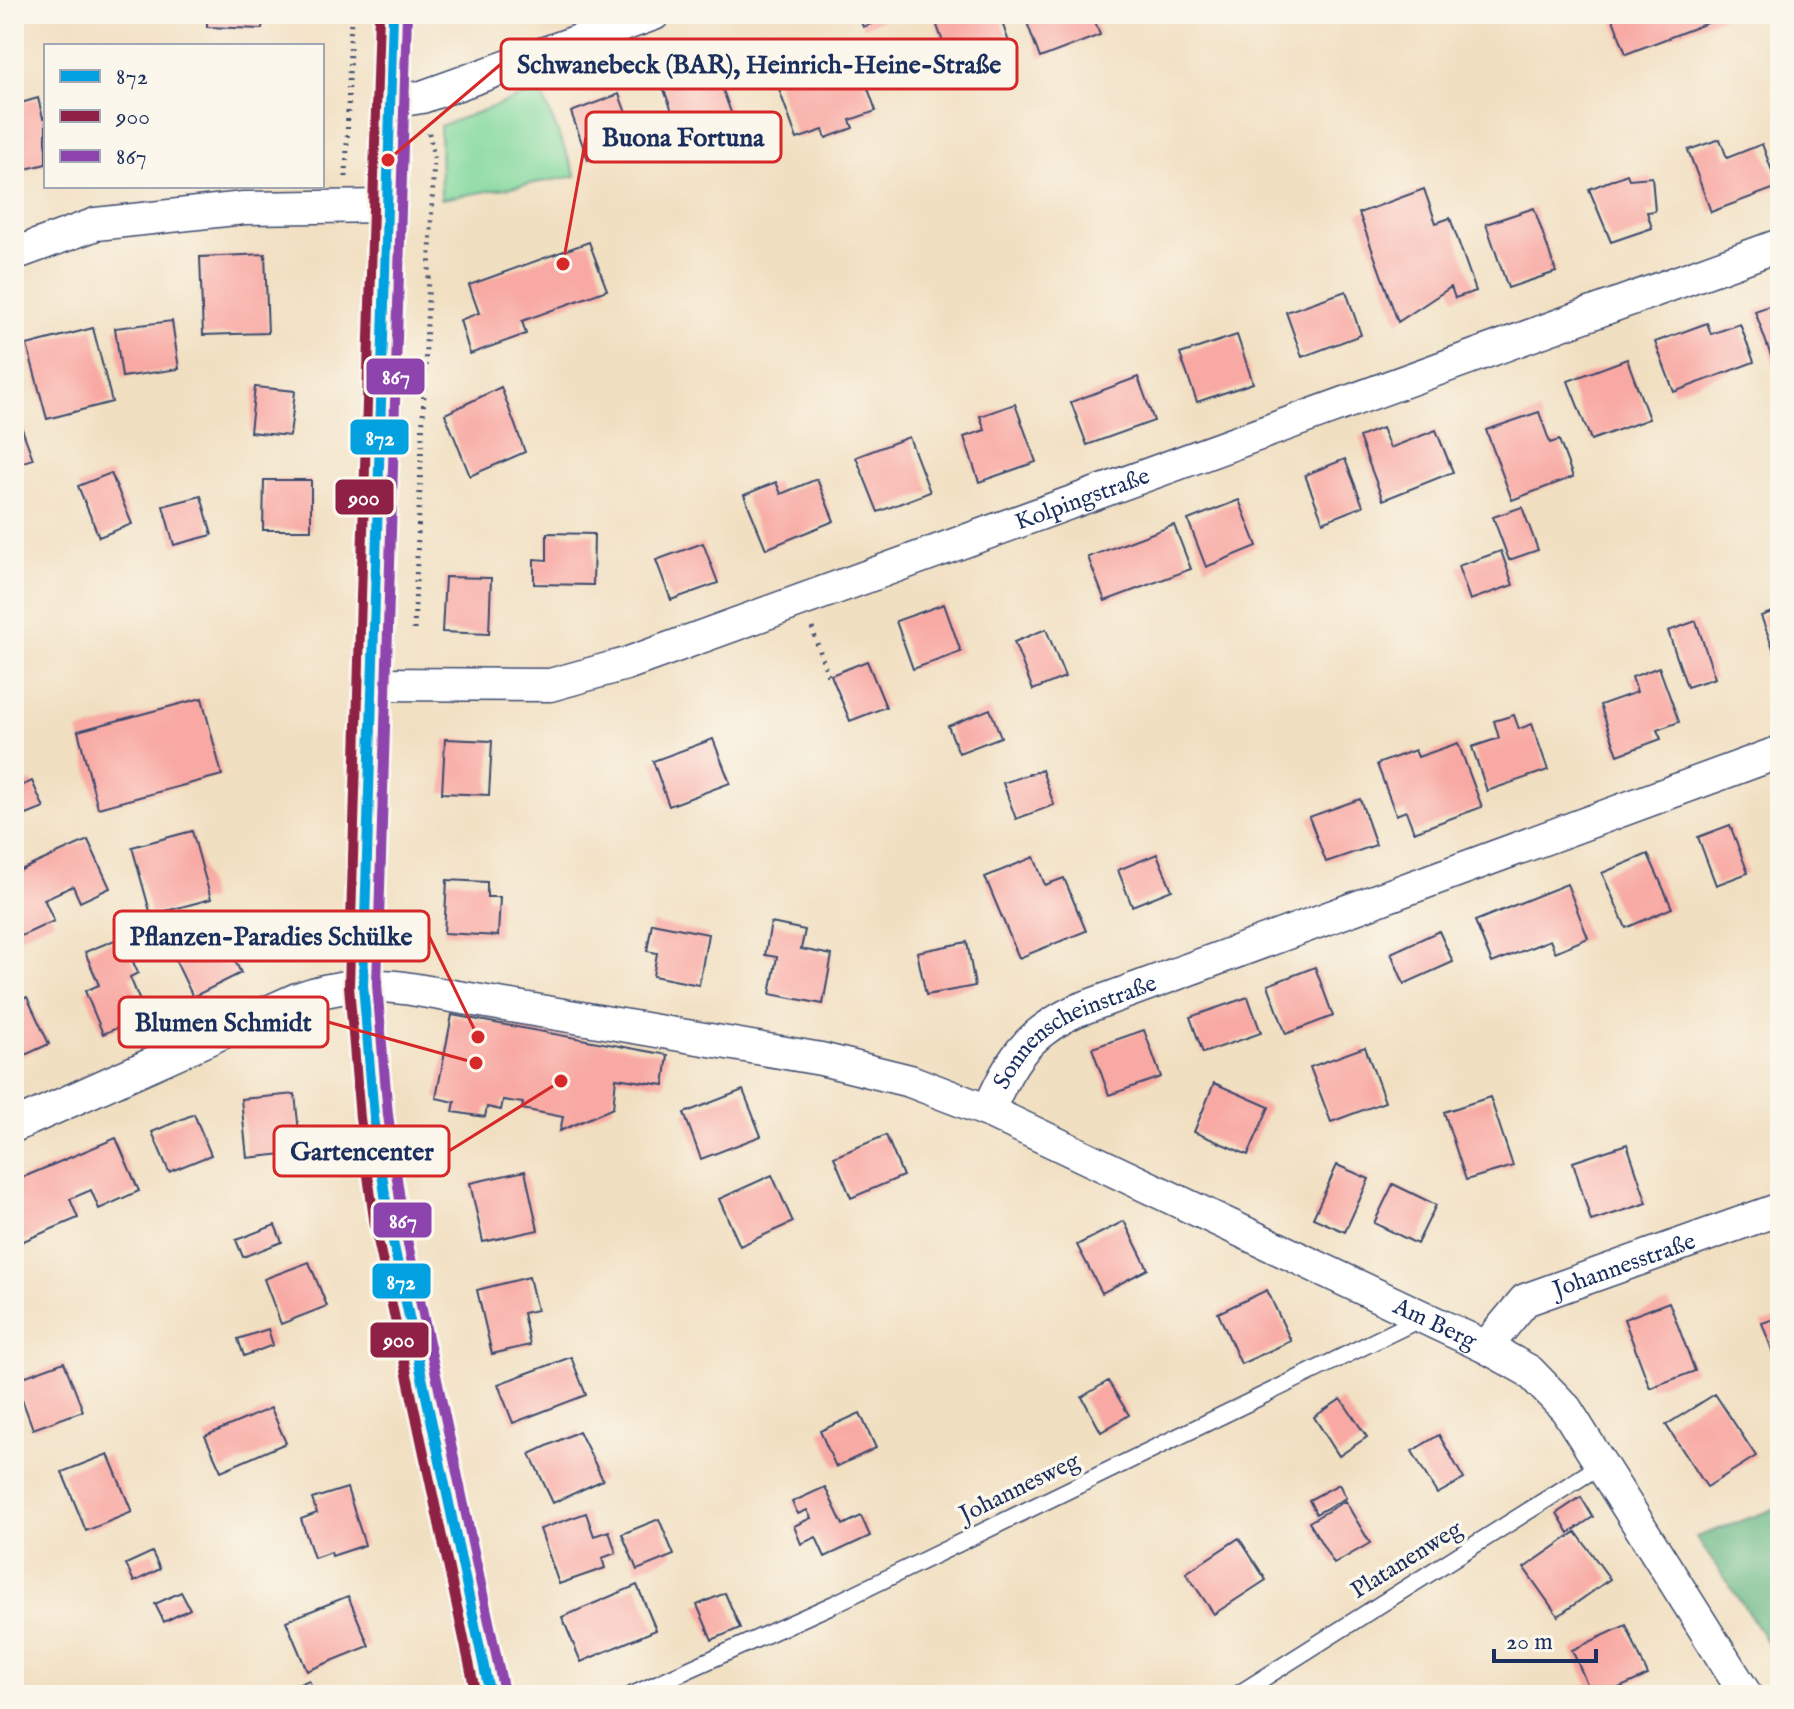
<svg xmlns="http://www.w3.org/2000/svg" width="1794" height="1709" font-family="'IM FELL English',serif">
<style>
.green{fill:#81d89c;stroke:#4e847d;stroke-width:2}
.forest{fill:#68b884;stroke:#427471;stroke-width:2}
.building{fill:#f8a9a3}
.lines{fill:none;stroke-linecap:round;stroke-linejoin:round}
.service-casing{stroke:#3b496d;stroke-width:19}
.minor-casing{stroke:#3b496d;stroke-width:35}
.tertiary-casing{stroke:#3b496d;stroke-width:43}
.path{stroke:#3b496d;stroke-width:5;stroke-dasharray:2 6;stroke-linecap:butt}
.service{stroke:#fff;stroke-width:16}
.minor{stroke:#fff;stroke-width:32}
.tertiary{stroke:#fff;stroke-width:40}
.bus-1-casing{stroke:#fbf7ec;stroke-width:16}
.bus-2-casing{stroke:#fbf7ec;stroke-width:16}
.bus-3-casing{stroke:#fbf7ec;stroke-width:16}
.bus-1{stroke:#03a1e0;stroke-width:10}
.bus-2{stroke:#8e2145;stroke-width:10}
.bus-3{stroke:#8e44ad;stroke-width:10}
.labels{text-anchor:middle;stroke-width:7;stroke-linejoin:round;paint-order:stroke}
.street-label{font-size:24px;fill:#1b2f5e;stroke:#fbf7ec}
.leader{fill:none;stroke:#d62828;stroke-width:3}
.callout-dot{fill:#d62828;stroke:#fbf7ec;stroke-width:3}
.callout{fill:#fbf7ec;stroke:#d62828;stroke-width:3}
.callout-label{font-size:26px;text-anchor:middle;font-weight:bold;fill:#1b2f5e}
.line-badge{stroke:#fbf7ec;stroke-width:3}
.badge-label{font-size:22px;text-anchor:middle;font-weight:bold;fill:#fff}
</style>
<rect width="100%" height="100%" fill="#fbf7ec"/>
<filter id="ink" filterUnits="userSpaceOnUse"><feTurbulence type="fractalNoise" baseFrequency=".0125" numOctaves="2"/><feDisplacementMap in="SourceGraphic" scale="16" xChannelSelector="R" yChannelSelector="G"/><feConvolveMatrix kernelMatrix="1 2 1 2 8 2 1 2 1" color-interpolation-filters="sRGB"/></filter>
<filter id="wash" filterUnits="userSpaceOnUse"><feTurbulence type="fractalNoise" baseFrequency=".006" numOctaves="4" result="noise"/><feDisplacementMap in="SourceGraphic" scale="32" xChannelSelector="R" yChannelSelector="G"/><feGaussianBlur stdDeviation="1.8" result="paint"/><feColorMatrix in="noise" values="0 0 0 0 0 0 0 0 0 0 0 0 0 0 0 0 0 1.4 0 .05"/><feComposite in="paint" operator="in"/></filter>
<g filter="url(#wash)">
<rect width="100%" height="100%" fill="#f1dfc1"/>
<path class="green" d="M540,90L576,176L441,199L440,126Z"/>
<path class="forest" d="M1780,1507V1665L1750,1615L1696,1537Z"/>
<g id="blocks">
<path class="building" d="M207,14H263L262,29L207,27Z
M858,14H897L863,27Z
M943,14H999L1011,48L966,65L958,41L944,45L934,17Z
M1024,14H1092L1100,35L1040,58Z
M1611,14H1731L1626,54Z
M851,41L876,111L850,120L853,128L826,138L823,130L797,139L772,70L800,60L799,57Z
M715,68L734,121L683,140L663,87Z
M619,94L637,143L588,160L571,112Z
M38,98L43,118L46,117V164L14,172V105Z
M1720,139L1727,158L1762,144L1778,187L1711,212L1688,150Z
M1627,174L1629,179L1652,177L1655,211L1647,212L1652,228L1611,242L1589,189Z
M1424,189L1436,223L1450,218L1476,291L1455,298L1451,287L1398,322L1359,213Z
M1534,208L1556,272L1508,288L1486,224Z
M589,242L607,290L522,321L526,334L470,354L460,320L479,313L469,285Z
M265,254L268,333L203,335L200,257Z
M1346,291L1361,335L1302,357L1286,312Z
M1780,302V381L1755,311Z
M172,321L179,369L122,377L115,328Z
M1707,323L1711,334L1740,324L1754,362L1674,392L1655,342Z
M93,328L112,402L47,419L27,345Z
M1237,335L1253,383L1197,402L1180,354Z
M1627,359L1649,419L1591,440L1568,381Z
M1138,377L1154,421L1087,445L1071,402Z
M255,387L295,391L290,436L250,432Z
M501,387L525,452L470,476L445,414Z
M1015,404L1036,462L979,482L964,437L985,430L980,416Z
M14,407L33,459L14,465Z
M1539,412L1550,443L1559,440L1573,477L1512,500L1486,430Z
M1382,428L1390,448L1436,430L1453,472L1383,500L1359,437Z
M909,437L930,492L878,512L856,457Z
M1345,459L1363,506L1323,522L1305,475Z
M111,473L132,524L99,537L78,486Z
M817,479L834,521L766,549L744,495L776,482L781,494Z
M264,480H311V530H263Z
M201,496L212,535L174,545L163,506Z
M1239,500L1257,546L1206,567L1188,520Z
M1522,507L1538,550L1509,560L1493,517Z
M1174,525L1191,569L1105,601L1088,557Z
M547,533L594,534L593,585L534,584V559L547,560Z
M703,543L718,583L671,600L656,560Z
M1501,551L1513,585L1470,600L1458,566Z
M445,577L491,578L489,634L442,632Z
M944,604L961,652L913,669L896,621Z
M1780,609V667L1761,616Z
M1696,621L1715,678L1687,687L1668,631Z
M1046,629L1065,677L1033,690L1014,642Z
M867,661L886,707L850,721L831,675Z
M1659,667L1679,722L1657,730L1661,739L1618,755L1600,705L1637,692L1632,677Z
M202,698L222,775L98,808L78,731Z
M990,709L1001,737L959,753L948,726Z
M1514,715L1519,729L1532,724L1548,770L1487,791L1472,747L1499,738L1494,721Z
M445,739L492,741L489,795L442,793Z
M713,739L730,783L669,806L653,761Z
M1458,743L1482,807L1414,832L1406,811L1396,815L1377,764L1415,750L1418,757Z
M1042,770L1054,805L1016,819L1003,783Z
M32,781L44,808L14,820V789Z
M1360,799L1376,845L1326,862L1309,817Z
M1730,825L1748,873L1716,885L1698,837Z
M192,831L211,899L151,915L132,847Z
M88,840L110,888L80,902L73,886L44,899L54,921L19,937L14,926V873Z
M1157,854L1172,890L1132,906L1118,870Z
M1648,854L1672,908L1626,928L1602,873Z
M1034,857L1045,885L1064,878L1086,931L1019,958L985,877Z
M447,880L487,882V897H500L498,936L444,933Z
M1567,884L1588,938L1555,952L1550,940L1492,963L1475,921Z
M214,918L241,973L193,997L166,941Z
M652,923L708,934L699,985L653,976L657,953L647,951Z
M771,923L805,930L801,949L832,955L823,1004L770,994L777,957L765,955Z
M1439,931L1453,962L1404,984L1391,953Z
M122,937L138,973L130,977L146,1016L103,1034L85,991L99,985L85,952Z
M967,942L975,986L926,995L917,952Z
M1315,967L1333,1016L1286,1034L1268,985Z
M27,997L49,1044L14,1060V1003Z
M1248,997L1261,1033L1203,1053L1190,1017Z
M452,1015L668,1055L664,1085L616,1078L613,1108L560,1131L563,1117L522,1109L523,1103L503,1100L501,1110L487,1107L485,1117L453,1112L455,1102L436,1098Z
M1144,1030L1161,1077L1109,1095L1092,1048Z
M1365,1047L1385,1102L1331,1122L1310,1067Z
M1214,1083L1269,1107L1248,1155L1194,1132Z
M743,1090L761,1136L701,1159L684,1113Z
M295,1094L301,1152L247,1158L241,1099Z
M1490,1097L1513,1166L1466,1180L1444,1112Z
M194,1114L211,1155L169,1172L152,1132Z
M886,1135L903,1176L851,1198L834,1157Z
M116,1138L139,1191L99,1209L91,1190L70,1199L78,1218L14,1245V1181Z
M1627,1144L1647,1203L1591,1221L1573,1162Z
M1337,1165L1369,1179L1345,1232L1313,1218Z
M525,1171L538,1230L483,1242L470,1183Z
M772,1175L793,1222L740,1246L719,1199Z
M1393,1184L1436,1205L1417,1244L1374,1223Z
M1124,1221L1148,1269L1102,1293L1077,1245Z
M275,1225L282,1242L243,1257L236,1240Z
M309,1262L327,1306L281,1324L264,1279Z
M529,1277L537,1310L523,1313L530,1345L492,1354L477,1290Z
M1267,1290L1291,1341L1241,1364L1218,1313Z
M1669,1302L1695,1371L1650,1388L1624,1319Z
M1780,1317V1372L1762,1323Z
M268,1329L273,1345L244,1356L238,1339Z
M571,1357L586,1395L513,1423L498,1384Z
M64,1362L83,1411L33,1429L15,1380Z
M1108,1381L1129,1415L1101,1432L1082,1397Z
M1715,1394L1756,1456L1707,1487L1666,1425Z
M1341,1399L1367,1437L1339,1456L1314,1417Z
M271,1408L286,1443L221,1471L205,1436Z
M860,1413L876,1448L836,1467L820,1431Z
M579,1431L603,1480L553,1503L530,1454Z
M1439,1435L1464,1479L1437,1494L1412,1451Z
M108,1454L132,1512L86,1531L62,1472Z
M1339,1484L1346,1498L1316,1514L1309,1500Z
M825,1487L843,1525L861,1516L870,1536L825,1557L816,1537L801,1544L794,1526L811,1518L807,1510L798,1514L792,1502Z
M347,1488L365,1545L332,1556L331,1552L314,1558L301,1519L317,1513L312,1499Z
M1581,1497L1593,1517L1569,1533L1557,1513Z
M1345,1501L1370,1543L1334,1564L1309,1522Z
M586,1513L594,1536L609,1531L616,1553L602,1558L605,1568L559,1584L540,1529Z
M659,1519L674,1555L637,1570L622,1534Z
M1576,1532L1610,1579L1558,1616L1524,1568Z
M1239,1538L1266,1580L1214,1614L1186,1573Z
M152,1552L160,1569L134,1582L126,1564Z
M637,1585L656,1630L581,1662L562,1617Z
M181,1592L190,1609L164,1622L155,1604Z
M725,1593L740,1628L712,1640L697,1605Z
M348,1596L369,1646L307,1671L286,1621Z
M1626,1625L1648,1675L1603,1695H1592L1572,1650Z
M309,1680L315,1695H275Z"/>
</g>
</g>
<g filter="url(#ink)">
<use href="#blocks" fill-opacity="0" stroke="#3b496d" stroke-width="2"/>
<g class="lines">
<g class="service-casing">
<path id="service" d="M632,1695L834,1604L1422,1318
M1237,1695L1601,1465"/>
</g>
<g class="minor-casing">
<g id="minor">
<path d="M390,102L422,97L654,14"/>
<path d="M14,254L96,224L244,208L387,206"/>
<path id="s1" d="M372,684L550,685L626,664L1780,245"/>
<path id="s2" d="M988,1111C1011,1061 1024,1036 1075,1011L1780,752"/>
<path id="s3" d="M14,1126L297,999C337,985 368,983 411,989L821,1059L910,1081L988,1111L1486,1347L1529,1371L1566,1409L1746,1695"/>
<path id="s4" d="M1486,1347L1525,1300L1780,1209"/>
</g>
</g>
<g class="tertiary-casing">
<path id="tertiary" d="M393,14L363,985L374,1117L389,1223L490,1695"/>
</g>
<path class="path" d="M346,177L351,14
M812,628L828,676
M414,630L434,157L428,129"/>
<use href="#service" class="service"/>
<use href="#minor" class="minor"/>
<use href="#tertiary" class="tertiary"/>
<g class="bus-1-casing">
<path id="bus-1" d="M393,14L363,985L374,1117L389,1223L490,1695"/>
</g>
<g class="bus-2-casing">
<path id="bus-2" d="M379,14L349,986L360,1118L375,1226L476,1695"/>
</g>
<g class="bus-3-casing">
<path id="bus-3" d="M407,14L377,985L388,1115L403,1221L504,1692"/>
</g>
<use href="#bus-1" class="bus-1"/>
<use href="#bus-2" class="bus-2"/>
<use href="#bus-3" class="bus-3"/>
</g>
</g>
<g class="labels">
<g class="street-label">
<text dy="8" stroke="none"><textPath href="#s1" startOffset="742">Kolpingstraße</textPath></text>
<text dy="8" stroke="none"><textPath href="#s2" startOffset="124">Sonnenscheinstraße</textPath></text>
<text dy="8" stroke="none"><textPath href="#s4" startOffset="166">Johannesstraße</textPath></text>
<text dy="8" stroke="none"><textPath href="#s3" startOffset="1512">Am Berg</textPath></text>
<text transform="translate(1019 1487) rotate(-26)" y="8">Johannesweg</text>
<text transform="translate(1406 1559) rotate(-32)" y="8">Platanenweg</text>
</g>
</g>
<path class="leader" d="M388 160L501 64M563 264L586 137M478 1037L429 936M476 1063L328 1022M561 1081L449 1151"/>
<g class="callout-dot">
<circle cx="388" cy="160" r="8"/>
<circle cx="563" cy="264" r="8"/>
<circle cx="478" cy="1037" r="8"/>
<circle cx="476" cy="1063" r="8"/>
<circle cx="561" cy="1081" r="8"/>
</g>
<g class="callout">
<rect x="501" y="39" width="516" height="50" rx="8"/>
<rect x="586" y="112" width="195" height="50" rx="8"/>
<rect x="114" y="911" width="315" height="50" rx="8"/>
<rect x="119" y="997" width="209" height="50" rx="8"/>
<rect x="274" y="1126" width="175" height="50" rx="8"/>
</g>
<g class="callout-label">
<text x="759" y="73">Schwanebeck (BAR), Heinrich-Heine-Straße</text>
<text x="683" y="146">Buona Fortuna</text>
<text x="271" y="945">Pflanzen-Paradies Schülke</text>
<text x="223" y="1031">Blumen Schmidt</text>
<text x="362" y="1160">Gartencenter</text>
</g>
<g class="line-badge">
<rect x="365" y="357" width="61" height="39" rx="8" fill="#8e44ad"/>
<rect x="349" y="418" width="61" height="38" rx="8" fill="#03a1e0"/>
<rect x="334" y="478" width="61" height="38" rx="8" fill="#8e2145"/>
<rect x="372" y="1201" width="61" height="38" rx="8" fill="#8e44ad"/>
<rect x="371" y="1262" width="61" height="38" rx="8" fill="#03a1e0"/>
<rect x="369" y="1321" width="61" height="38" rx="8" fill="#8e2145"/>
</g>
<g class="badge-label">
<text x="396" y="384">867</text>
<text x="380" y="445">872</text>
<text x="364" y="505">900</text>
<text x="403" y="1228">867</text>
<text x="401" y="1289">872</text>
<text x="399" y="1347">900</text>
</g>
<rect width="1794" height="1709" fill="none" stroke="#fbf7ec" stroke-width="48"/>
<rect x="44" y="44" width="280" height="144" fill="#fbf7ec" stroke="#a1a7b3" stroke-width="2"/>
<rect x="60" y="70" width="40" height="12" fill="#03a1e0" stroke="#a1a7b3" stroke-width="2"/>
<text x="116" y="84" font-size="24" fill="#1b2f5e">872</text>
<rect x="60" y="110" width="40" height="12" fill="#8e2145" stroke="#a1a7b3" stroke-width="2"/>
<text x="116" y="124" font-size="24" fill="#1b2f5e">900</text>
<rect x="60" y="150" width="40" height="12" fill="#8e44ad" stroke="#a1a7b3" stroke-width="2"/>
<text x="116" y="164" font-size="24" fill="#1b2f5e">867</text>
<path d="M1494 1649v12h102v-12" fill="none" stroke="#1b2f5e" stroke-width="4"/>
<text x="1506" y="1649" font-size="24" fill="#1b2f5e" stroke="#fbf7ec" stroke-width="6" paint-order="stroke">20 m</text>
</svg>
